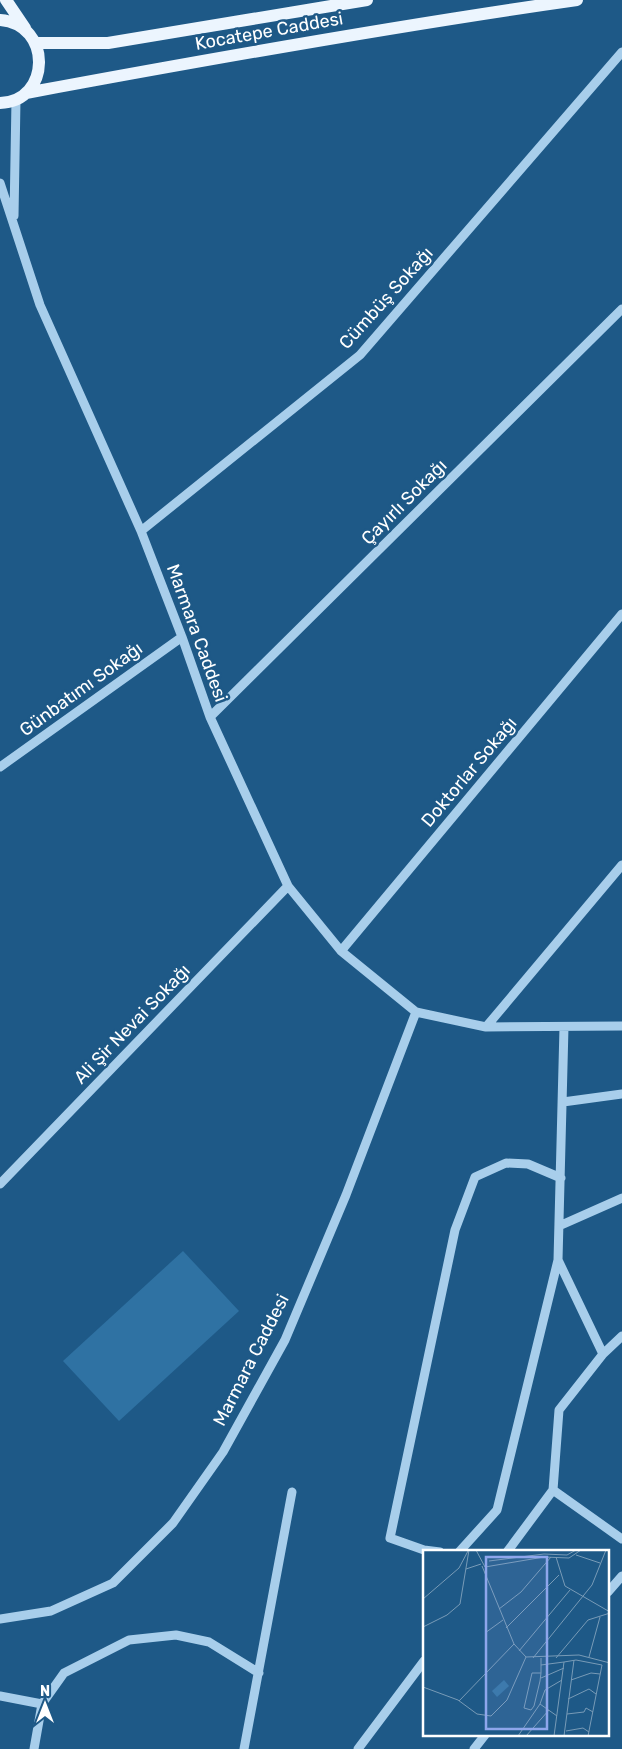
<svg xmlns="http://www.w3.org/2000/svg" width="622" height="1749" font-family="Rubik,sans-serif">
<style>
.green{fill:#2f72a3}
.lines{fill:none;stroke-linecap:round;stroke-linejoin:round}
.minor{stroke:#a8ceeb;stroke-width:9}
.major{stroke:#ecf5fe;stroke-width:12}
.labels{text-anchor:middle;stroke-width:5;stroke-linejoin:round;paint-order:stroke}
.street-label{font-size:18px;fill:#fff;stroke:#1e5987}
.inset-road{fill:none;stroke:#789bb7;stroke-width:1}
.view{fill:#8ea6ec;fill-opacity:0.15;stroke:#8ea6ec;stroke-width:2.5}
.inset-edge{fill:none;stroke:#fff;stroke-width:2.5}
</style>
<rect width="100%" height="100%" fill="#1e5987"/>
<path class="green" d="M183,1251L239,1311L119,1421L63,1361Z"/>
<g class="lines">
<path class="minor" d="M0,183L40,305L141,531L182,637L210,717L288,886L341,951L416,1012L486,1027L622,1026
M14,216L16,100
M141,531L360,355L622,52
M210,717L622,309
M0,767L182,637
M341,951L622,614
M486,1027L622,865
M563,1102L622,1094
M0,1184L288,886
M559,1226L622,1198
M558,1260L603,1354
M553,1490L622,1539
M440,1552L424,1550L390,1538L455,1230L475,1177L506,1163L528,1164L561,1178
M459,1552L497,1510L558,1260L564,1027
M507,1552L553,1490L559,1410L603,1354L622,1336
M608,1592L622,1576
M0,1619L51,1611L113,1583L173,1523L223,1452L285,1340L346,1195L416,1012
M0,1696L42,1704L64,1673L129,1640L176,1635L209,1642L259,1673
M34,1749L42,1704
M244,1749L292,1492
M358,1749L424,1661
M474,1749L485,1735"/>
<path class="major" d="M6,0L25,28
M0,20C53,24 51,102 0,103
M36,43H108L367,0
M26,93C209,59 393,26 577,0"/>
</g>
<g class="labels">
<g class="street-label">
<text transform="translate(269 31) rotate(-10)" y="6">Kocatepe Caddesi</text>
<text transform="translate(386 298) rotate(-48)" y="6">Cümbüş Sokağı</text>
<text transform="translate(404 502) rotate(-45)" y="6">Çayırlı Sokağı</text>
<text transform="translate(197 633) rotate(70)" y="6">Marmara Caddesi</text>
<text transform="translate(81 689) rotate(-36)" y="6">Günbatımı Sokağı</text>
<text transform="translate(469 772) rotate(-50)" y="6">Doktorlar Sokağı</text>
<text transform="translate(132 1024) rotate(-46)" y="6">Ali Şir Nevai Sokağı</text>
<text transform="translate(251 1360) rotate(-63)" y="6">Marmara Caddesi</text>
</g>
</g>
<g transform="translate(423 1550)">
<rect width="186" height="186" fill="#1e5987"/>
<path d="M81,130L86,136L74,147L69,141Z" fill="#2f72a3"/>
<path class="inset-road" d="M53,0L62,17L121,7L146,8L158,0M153,5L177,13M133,7L142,36L187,62M66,11L121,4L144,5L153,0M59,16L91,94L103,107L156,105L187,113M43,19L58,14M0,49L36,18L45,1M76,59L98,42L128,7M0,77L24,65L37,54L46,0M83,78L136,25M62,83L80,70M96,101L147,40M166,107L177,67M110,108L169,35L183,0M133,108L165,70L187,63M141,112L153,110L179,115L165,186M118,115L141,112L131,186M118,123H109L101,158L108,160L111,156L117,131L118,123V108M118,128L141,118M148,130L168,123L177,124M0,137L35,150L54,164L68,166L84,150L103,107M145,149L166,139L173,144M36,151L91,94M117,154L134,166M144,164L161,162L163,158L170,162M143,181L160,178L166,182M95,186L117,154L122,140L139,130M103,186L126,160M141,186L151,110"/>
<path class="view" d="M63,7H124V179H63Z"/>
<rect width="186" height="186" class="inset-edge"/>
</g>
<g transform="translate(45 1704)" stroke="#1e5987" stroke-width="4" paint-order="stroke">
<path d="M0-4L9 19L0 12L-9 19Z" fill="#ffffff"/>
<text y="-8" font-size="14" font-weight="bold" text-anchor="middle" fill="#ffffff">N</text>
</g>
</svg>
